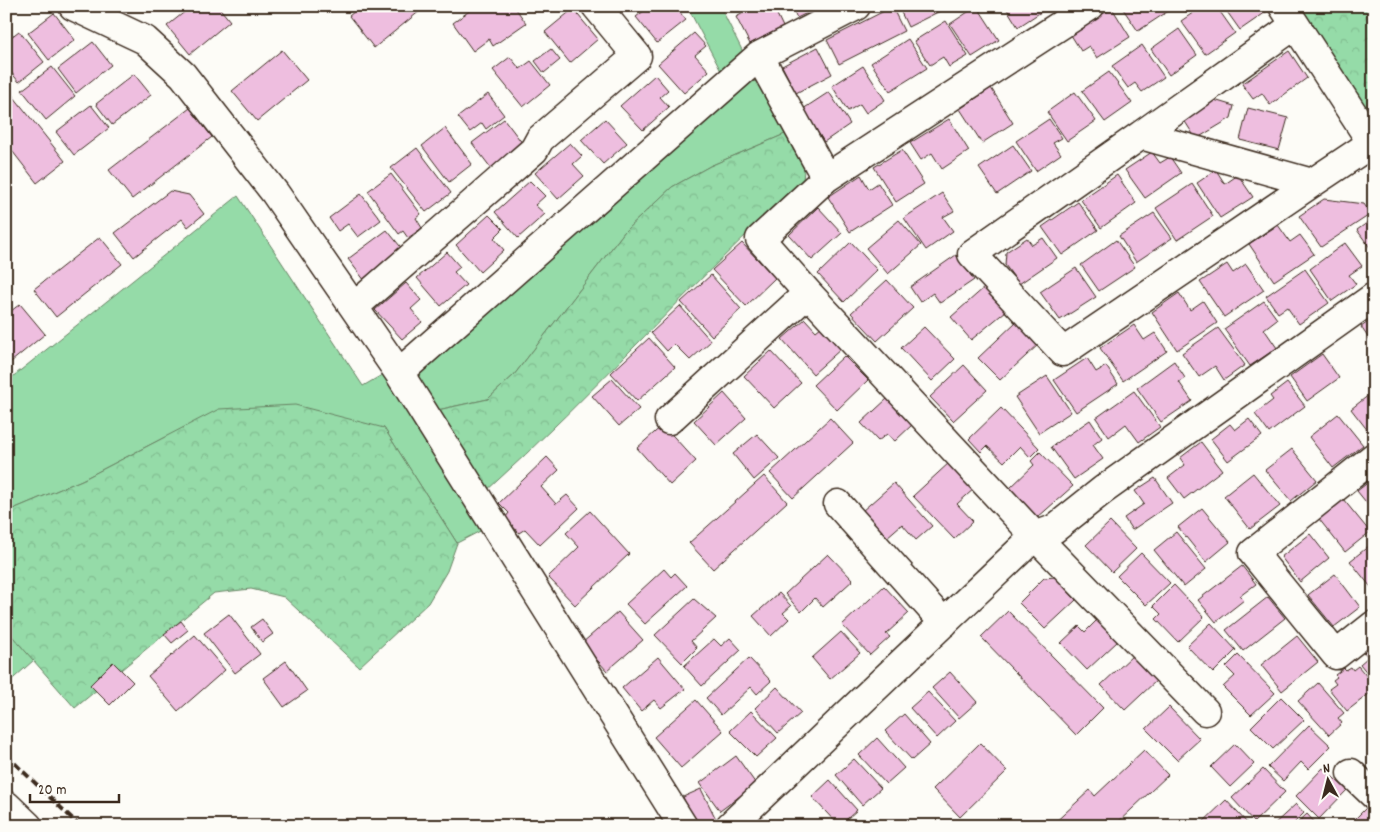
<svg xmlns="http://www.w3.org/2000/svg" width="1380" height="832" font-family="Dekko,sans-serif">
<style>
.grass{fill:#95dba8;stroke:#688263}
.forest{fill:url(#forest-crowns);stroke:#688263}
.building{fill:#eebedf;stroke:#3b2a1e}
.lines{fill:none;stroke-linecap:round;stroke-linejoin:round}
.minor-casing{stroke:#3b2a1e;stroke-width:31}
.minor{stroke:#fdfcf7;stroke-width:28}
.rail{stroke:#3b2a1e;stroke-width:4;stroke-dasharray:8 4;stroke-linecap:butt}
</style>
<defs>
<pattern id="forest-crowns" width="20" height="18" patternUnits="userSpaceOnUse" patternTransform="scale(1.25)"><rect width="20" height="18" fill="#95dba8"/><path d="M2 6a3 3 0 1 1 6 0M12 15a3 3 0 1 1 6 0" fill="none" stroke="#81bc90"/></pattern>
</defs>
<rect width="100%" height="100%" fill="#fdfcf7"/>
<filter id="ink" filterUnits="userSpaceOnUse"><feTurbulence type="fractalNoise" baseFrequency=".02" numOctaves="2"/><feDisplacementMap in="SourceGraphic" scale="10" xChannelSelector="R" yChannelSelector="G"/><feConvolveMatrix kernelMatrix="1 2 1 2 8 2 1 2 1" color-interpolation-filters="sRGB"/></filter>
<g filter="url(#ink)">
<path class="grass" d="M687,6H720L743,52L722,73Z
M746,80L758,82L785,134L710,166L672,187L625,231L514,375L488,399L433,411L415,387L417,374Z
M238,196L363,386L387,372L488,527L457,543L384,428L165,437L82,480L6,512V382Z
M6,629L34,660L6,685Z"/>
<path class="forest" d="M1299,6H1374V124Z
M785,134L804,169L803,181C693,281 595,393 485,492L433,411L488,399L514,375L625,231L672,187L710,166Z
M295,405L384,428L457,543L447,571L428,603L359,667L284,597L251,589L214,593L75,708L6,629V512L82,480L219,409Z"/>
<path class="building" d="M192,6H218L230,21L190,54L167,26Z
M361,6H426L374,48L349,16Z
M476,6H514L526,23L493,46L489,39L473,51L453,23Z
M650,6H675L686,20L657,43L636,17Z
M757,6H773L783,27L750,44L736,17Z
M791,6H821L797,18Z
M898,6H943L944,9L908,27Z
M977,6L999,40L972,57L950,24Z
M1005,6H1046L1047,8L1018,27Z
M1121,6H1171L1173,8L1138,31Z
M1203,6H1216L1235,33L1205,54L1181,21Z
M1223,6H1266L1269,10L1240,30Z
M892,7L904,31L839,64L827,40Z
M1112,8L1130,37L1097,58L1089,46L1081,51L1071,35Z
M573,9L598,39L570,63L545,32Z
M54,13L75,40L49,60L28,33Z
M946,21L968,56L949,67L943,57L930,65L914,41Z
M1179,29L1197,55L1169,75L1151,49Z
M19,31L44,62L19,82L6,66V41Z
M694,33L706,46L695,55L709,71L684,93L658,64Z
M908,39L927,68L890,91L871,63Z
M93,42L111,65L76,93L58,69Z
M1142,45L1164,77L1142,92L1135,83L1128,88L1112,66Z
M818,47L832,74L796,93L782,66Z
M551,49L560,60L544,73L535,61Z
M282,50L307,80L257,121L232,91Z
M1289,51L1307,78L1270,105L1262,93L1253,99L1242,84Z
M510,57L520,69L531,61L550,85L523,107L493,70Z
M863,66L885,100L866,113L860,104L848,111L832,86Z
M52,67L75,96L46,120L22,90Z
M1109,72L1132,103L1105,122L1082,91Z
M134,74L151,95L112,125L96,104Z
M655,75L668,90L660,97L669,107L643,130L620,106Z
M6,87L65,161L37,183L6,143Z
M991,88L1013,123L982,143L960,109Z
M829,92L850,124L824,142L803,109Z
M1075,92L1096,121L1067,141L1047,112Z
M488,94L504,115L486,129L482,123L470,132L458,117Z
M1214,100L1234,106L1231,118L1196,139L1184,120Z
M91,105L109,128L74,155L56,132Z
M190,108L212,137L132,199L109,170Z
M1248,108L1288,118L1279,150L1240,140Z
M504,119L523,144L491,168L472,143Z
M605,119L627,143L603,164L581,140Z
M949,119L969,151L942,169L932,153L921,160L910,143Z
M1049,119L1062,138L1053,143L1061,154L1036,171L1016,141Z
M445,128L472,164L449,182L422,146Z
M570,143L582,156L573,164L584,176L558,199L535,173Z
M1013,145L1031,171L997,194L979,168Z
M417,148L451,193L426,212L391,168Z
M902,150L924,184L896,202L874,167Z
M1152,152L1160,163L1170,157L1181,173L1145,198L1125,170Z
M1216,170L1225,184L1238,175L1253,197L1220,218L1197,183Z
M391,174L421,214L416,218L422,228L408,238L403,231L399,234L368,191Z
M861,175L869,189L878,183L892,205L850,232L828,197Z
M1117,175L1136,203L1101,228L1081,200Z
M530,181L545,196L535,205L545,214L518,238L495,212Z
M1192,184L1213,216L1177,240L1156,208Z
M170,191L189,195L204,214L188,227L182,219L134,257L115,233Z
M942,193L954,211L943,217L953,231L926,250L904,218Z
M361,194L381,220L358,237L348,224L338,231L329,218Z
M1324,199L1364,204L1371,214L1321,247L1299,216Z
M1078,202L1098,230L1062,255L1042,227Z
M818,207L842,233L812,260L789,235Z
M1154,213L1172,238L1136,262L1119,236Z
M489,215L503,229L494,238L504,250L480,272L456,245Z
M1374,218V253L1357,230Z
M899,220L921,245L888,274L866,248Z
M1278,225L1290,242L1300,235L1314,254L1274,281L1249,244Z
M387,230L404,251L365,281L348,259Z
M100,237L122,264L56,317L34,289Z
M1027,238L1032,245L1043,238L1057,258L1019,284L1005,265L1006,252Z
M1116,240L1135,267L1099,291L1081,265Z
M851,242L877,270L844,302L818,274Z
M742,243L775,278L746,306L712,270Z
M1345,243L1362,266L1349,275L1356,284L1332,301L1310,269Z
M447,252L460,267L454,272L466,285L441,306L417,278Z
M956,255L974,280L940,303L933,293L920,302L910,287Z
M1227,264L1233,273L1246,264L1264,290L1224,317L1200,282Z
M1076,268L1096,297L1060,320L1040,292Z
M1305,269L1329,303L1299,324L1287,307L1278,313L1266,296Z
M711,275L741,309L712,336L681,302Z
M887,280L913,308L877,341L851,313Z
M406,283L421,300L411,309L422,322L402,339L375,310Z
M985,287L1006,311L971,340L951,317Z
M1179,293L1190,310L1203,301L1217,323L1177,350L1152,312Z
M1264,301L1277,319L1264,329L1277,348L1250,366L1224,329Z
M20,304L45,334L6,366V315Z
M680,306L711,341L690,360L674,344L667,351L651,333Z
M1374,318V346L1361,327Z
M805,319L816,331L822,326L842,348L813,374L782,339Z
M1017,321L1039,344L1000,380L978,358Z
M1134,325L1144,340L1155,333L1167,351L1123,381L1100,348Z
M924,327L955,359L932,381L901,348Z
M1218,328L1245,365L1224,380L1215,366L1199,377L1182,353Z
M649,338L675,367L637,401L611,373Z
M771,351L801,383L774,408L744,376Z
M1322,354L1339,378L1307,401L1290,377Z
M844,356L868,380L837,410L813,385Z
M1087,358L1096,372L1106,366L1118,384L1076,412L1054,380Z
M1174,361L1185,378L1179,382L1192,401L1161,422L1137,388Z
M964,365L987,390L953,421L930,397Z
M1047,376L1071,412L1039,433L1015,397Z
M612,379L639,409L619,426L592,396Z
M1287,383L1305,406L1269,433L1255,414L1273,400L1270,396Z
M1134,391L1160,427L1139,442L1126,424L1109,437L1096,418Z
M1374,391V434L1372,436L1351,409Z
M724,393L746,418L716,445L694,421Z
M888,398L913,424L895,441L887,434L878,441L861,423Z
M1001,408L1039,448L1030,457L1020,446L1004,462L987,446L981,452L969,439Z
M1338,414L1363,445L1333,468L1309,437Z
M830,418L853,443L793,498L770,473Z
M1249,419L1262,436L1228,461L1211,439L1230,424L1235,430Z
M1090,420L1102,438L1093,445L1103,459L1074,479L1051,447Z
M663,425L696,461L670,485L637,448Z
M757,434L779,458L754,480L733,454Z
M1201,442L1222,470L1184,499L1168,478L1185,465L1180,458Z
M1292,449L1317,480L1291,501L1265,470Z
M1040,452L1073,486L1037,518L1010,488L1034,465L1031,461Z
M547,457L559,470L541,487L556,504L567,495L579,508L540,545L525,529L519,533L505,518L509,513L499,503Z
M950,462L975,488L957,504L973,521L954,539L913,496Z
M1253,473L1280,506L1250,529L1224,496Z
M764,476L787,502L713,569L689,543Z
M1155,478L1172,503L1132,530L1124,518L1144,504L1135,491Z
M1374,478V512L1357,491Z
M894,483L932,526L916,540L902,524L886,538L862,511Z
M1343,499L1370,532L1345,552L1319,519Z
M1202,508L1230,542L1206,562L1178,527Z
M590,511L629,554L575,605L548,577L579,547L566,533Z
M1110,522L1136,549L1112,572L1086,545Z
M1176,532L1206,569L1184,587L1154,550Z
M1310,534L1329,558L1300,582L1281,557Z
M1374,542V591L1350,561Z
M1141,553L1170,583L1146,605L1117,576Z
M828,554L853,580L823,607L815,598L801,612L785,594Z
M1242,566L1256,584L1240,596L1244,600L1216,622L1198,600Z
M664,569L671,577L675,573L687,586L645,624L626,604Z
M1335,574L1360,607L1334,627L1308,595Z
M1055,577L1076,600L1045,629L1019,603L1044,578Z
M1174,585L1204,617L1178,642L1156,619L1161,614L1153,606Z
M884,586L909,613L886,634L890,637L870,655L842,625Z
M779,593L791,606L783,613L789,619L771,636L753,616Z
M1268,597L1285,618L1243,651L1226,630Z
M694,599L716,618L691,641L697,648L682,663L655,635Z
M1008,611L1103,708L1076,735L981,637Z
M618,612L643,640L607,671L582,643Z
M229,614L260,654L235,673L204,633Z
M262,619L273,634L262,642L251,627Z
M1097,620L1118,641L1087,670L1061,643L1079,626L1085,632Z
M181,621L188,630L172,643L164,634Z
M1211,623L1236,650L1213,673L1187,646Z
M841,632L860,653L830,679L812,658Z
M195,635L225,670L178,711L148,676Z
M1297,636L1318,662L1282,691L1261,665Z
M730,638L741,650L702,686L684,666L714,639L721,646Z
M1374,645V679L1373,680L1360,664L1368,657L1364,652Z
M1133,655L1157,680L1125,710L1101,685Z
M1238,655L1275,693L1251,715L1223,687L1235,676L1226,667Z
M658,657L685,689L661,708L654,700L641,711L622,688Z
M749,658L771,681L757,694L751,687L721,715L706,698Z
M286,661L307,691L284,707L263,678Z
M113,662L133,682L110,705L90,685Z
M1358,666L1374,685V690L1347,711L1329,689L1336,684L1333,680L1337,677L1335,675L1344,668L1346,670L1351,667L1353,670Z
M950,672L977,702L959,718L932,688Z
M1318,683L1344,713L1338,718L1342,723L1329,735L1298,701Z
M777,687L801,713L778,733L755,708Z
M928,692L955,721L937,738L910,708Z
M1281,697L1304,720L1273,749L1251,727Z
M696,700L723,731L681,768L654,737Z
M1169,707L1200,739L1177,760L1146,729Z
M751,711L777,738L756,757L730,731Z
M904,714L930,744L912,760L885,731Z
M1309,725L1331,746L1308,769L1301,762L1283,781L1268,767Z
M877,738L904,768L886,784L859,755Z
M980,743L1007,771L960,817L933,789Z
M1235,744L1254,764L1230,787L1211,767Z
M1144,750L1168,775L1114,826H1051L1090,790L1095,796Z
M736,756L756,784L720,811L700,783Z
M854,759L881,788L862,805L836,775Z
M1323,768L1347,790L1319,819L1296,796Z
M1263,769L1285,792L1254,822L1232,798Z
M830,780L857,810L839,826L812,797Z
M701,789L716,819L704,826H696L683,797Z
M1226,800L1248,824L1199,826Z
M1296,804L1304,813L1291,826H1272Z
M1369,805L1374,809V826H1348Z
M1307,814L1318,826H1294Z"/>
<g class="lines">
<g class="minor-casing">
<path id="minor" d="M73,6L145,40L183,75L275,193L399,373L683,826
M1283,6L1374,146
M759,56L826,178L1090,6
M1141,135L1295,25
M1312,183L1063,352L972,254L1141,135L1312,183L1372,143
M808,293L760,239L826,178
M354,307L534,150L540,139L637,56L596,6
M399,373L759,56L856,6
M669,420L808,293L1035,536L1205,711
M1374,457L1253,553L1336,655L1374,625
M838,504L944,623
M1351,773L1374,795
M6,805L28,826
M730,826L1035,536L1054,529L1103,490L1374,297"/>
</g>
<use href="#minor" class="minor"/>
<path class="rail" d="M6,755L80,826"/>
</g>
</g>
<rect width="1380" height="832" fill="none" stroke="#fdfcf7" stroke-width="25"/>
<rect x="12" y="12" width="1355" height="807" fill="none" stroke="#3b2a1e" stroke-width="2" filter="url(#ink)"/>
<g transform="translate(1328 780) rotate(353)" stroke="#fdfcf7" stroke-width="4" paint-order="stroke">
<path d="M0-4L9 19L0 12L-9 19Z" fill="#3b2a1e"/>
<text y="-8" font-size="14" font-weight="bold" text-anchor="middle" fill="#3b2a1e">N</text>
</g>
<path d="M30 794v8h89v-8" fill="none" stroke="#3b2a1e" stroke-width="2.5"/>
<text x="38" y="794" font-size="15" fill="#3b2a1e" stroke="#fdfcf7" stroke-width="4" paint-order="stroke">20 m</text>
</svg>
